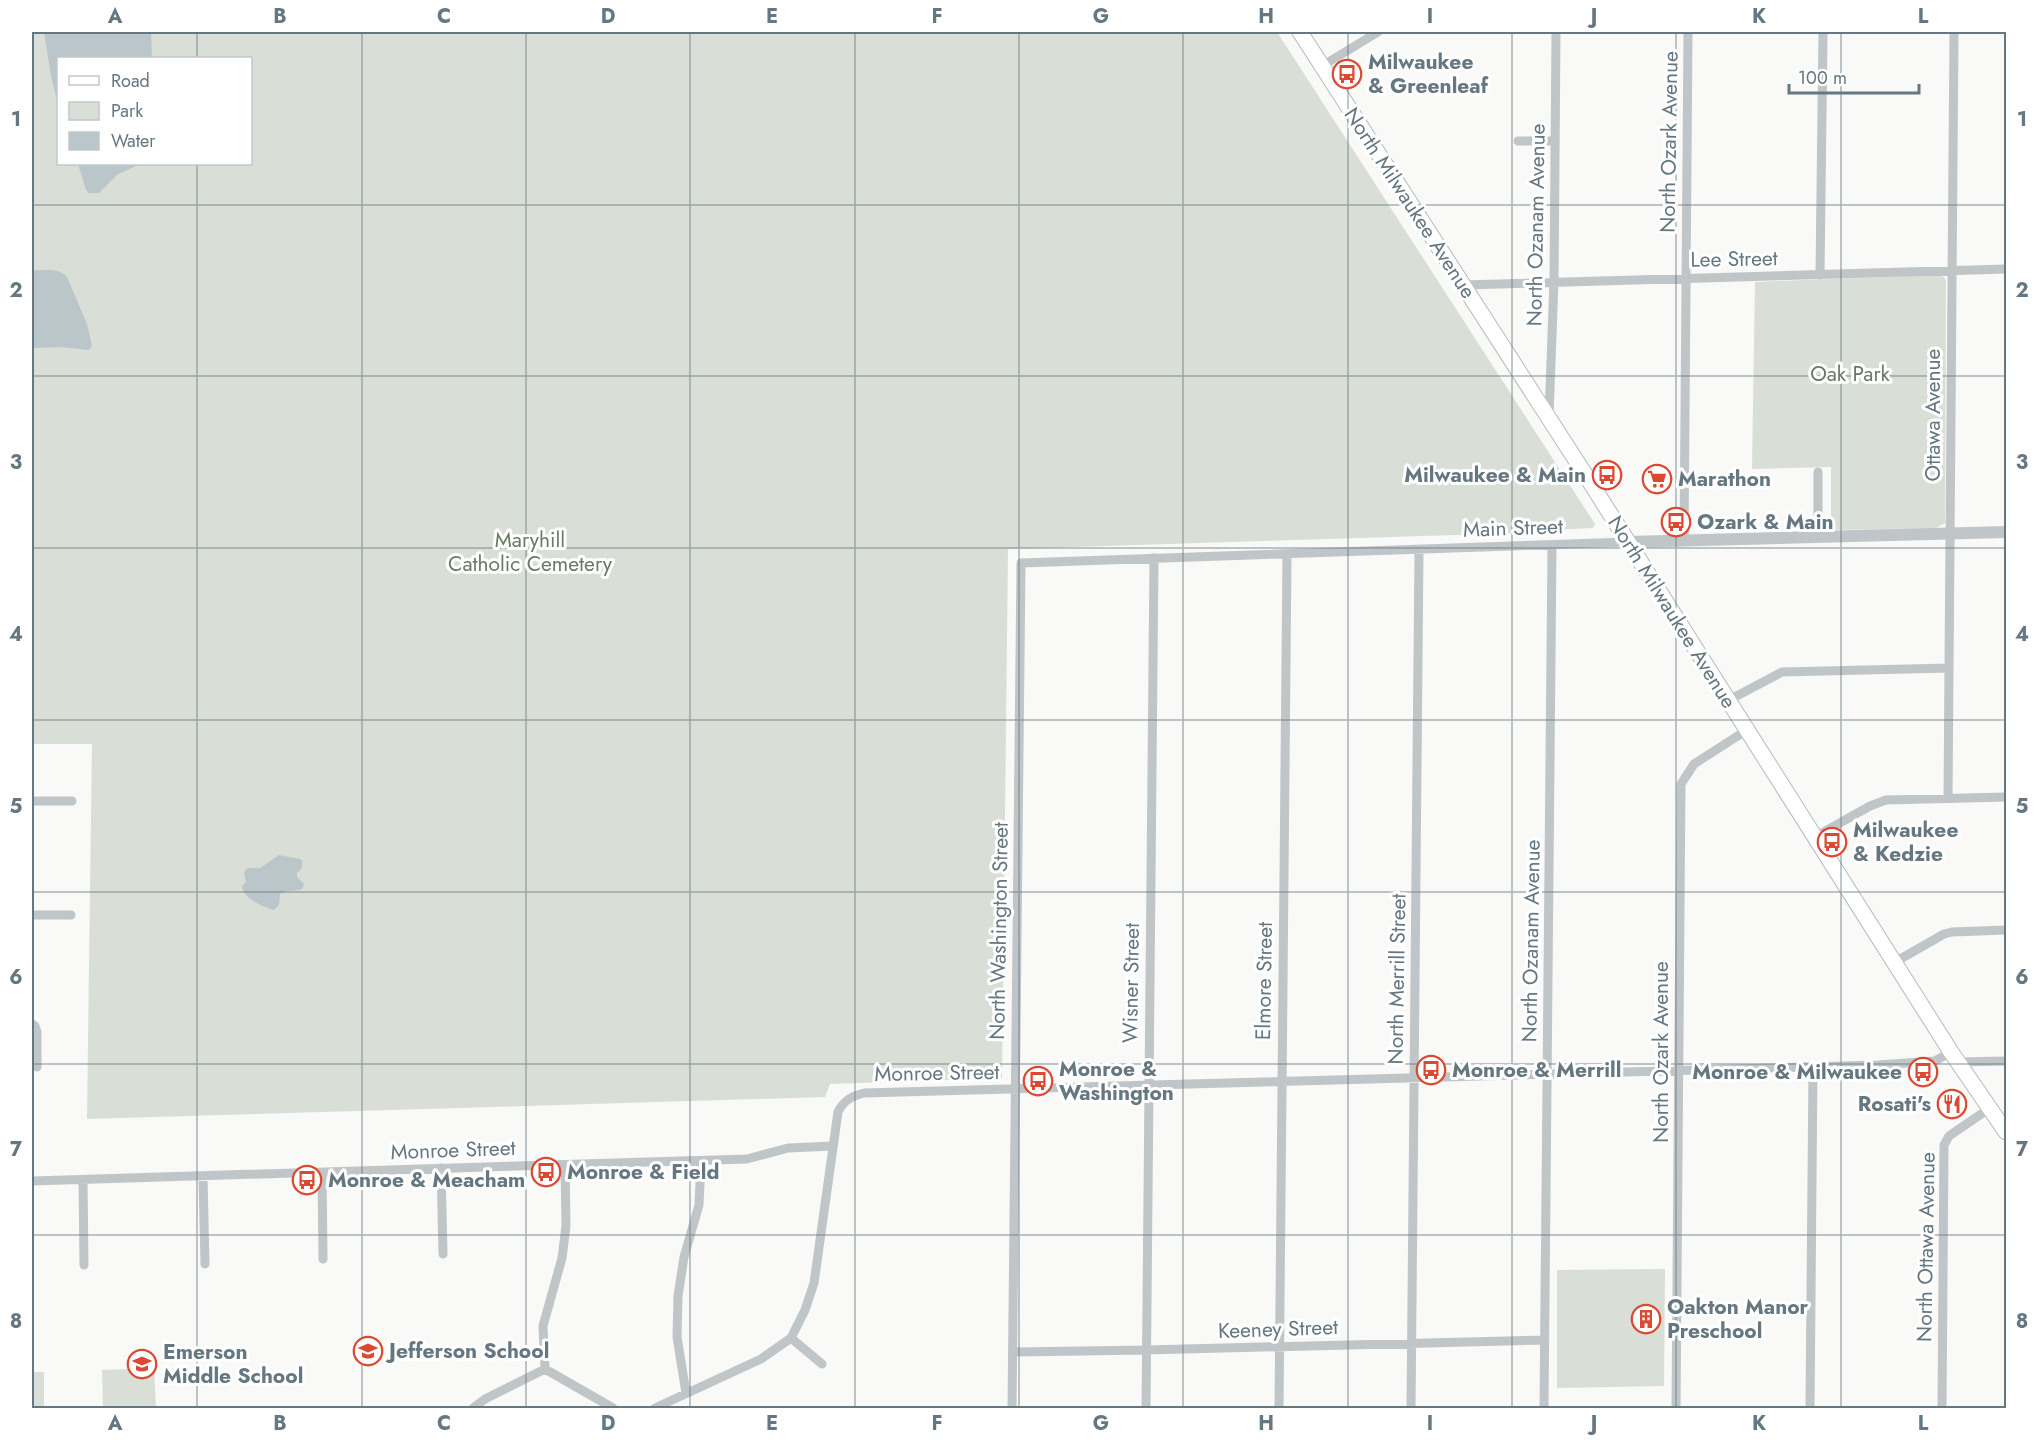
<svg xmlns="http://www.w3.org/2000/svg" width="2038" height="1440" font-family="Jost,sans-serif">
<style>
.green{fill:#d9ded6;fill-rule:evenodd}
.water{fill:#bac6ca}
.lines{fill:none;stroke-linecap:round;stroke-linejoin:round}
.primary-casing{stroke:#b4babd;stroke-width:17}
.minor{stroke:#c0c5c8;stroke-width:9}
.tertiary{stroke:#c0c5c8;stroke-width:12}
.primary{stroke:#fff;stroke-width:15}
.grid{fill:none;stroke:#657780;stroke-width:1.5;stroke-opacity:0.55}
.labels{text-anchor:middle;stroke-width:6;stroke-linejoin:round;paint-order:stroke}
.poi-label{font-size:21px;font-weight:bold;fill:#657780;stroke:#fff;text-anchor:start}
.street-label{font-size:21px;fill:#657780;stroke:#fff}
.park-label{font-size:21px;fill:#697964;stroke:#fff}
.neatline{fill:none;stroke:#657780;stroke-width:2}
.grid-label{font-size:20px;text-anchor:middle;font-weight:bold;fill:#657780}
</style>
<rect width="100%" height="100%" fill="#f9f9f7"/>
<path class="green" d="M32,32H1277L1595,524L1593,528L1551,530V532L1008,549L1002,1078L830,1084L825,1097L87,1119L92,744H32ZM58,58H250V164H58Z
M1937,275L1944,277L1946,281L1945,523L1936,528L1831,530V467L1752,469L1755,282Z
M1665,1269L1664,1386L1557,1388V1270Z
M154,1368L156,1408H103L102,1370Z
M32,1372H44V1408H32Z"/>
<path class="water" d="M44,32H151L152,58H58V104L51,76Z
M78,164H141L118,174L99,193H89L86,190Z
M32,270C45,271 58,267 67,277L87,324L92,346L89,350L61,347L32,348Z
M279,855L300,859L302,861V868L297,873V877L304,884L302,889C295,892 287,889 280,894L279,905L274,910C262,906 243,899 242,886L246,882L244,872L248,868H260Z"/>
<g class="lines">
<g class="primary-casing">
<path id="primary" d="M1300,32L1590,482L1951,1052L2006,1132"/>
</g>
<path class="minor" d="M1322,66L1378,32
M1518,141H1555
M1820,275L1823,32
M1463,285L2006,269
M1549,416L1554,281L1556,32
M1818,472V537
M1684,541L1688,32
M1729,700L1782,672L1949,668
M1948,798L1954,32
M32,801H72
M1815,837L1870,806L1886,800L2006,797
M32,915H71
M1895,962L1944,934L1952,932L2006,930
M32,1024L35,1026L37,1032V1067
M1959,1062L2006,1061
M441,1168L443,1254
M322,1173L323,1259
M203,1177L205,1264
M83,1180L84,1265
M32,1181L747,1159L788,1148L833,1146
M791,1338L822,1364
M1013,1352L1146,1350L1544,1340
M545,1369L543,1326L562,1258L566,1226L565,1165
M686,1393L677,1337L678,1296L684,1257L699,1205L701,1161
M473,1408L485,1399L545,1369L613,1408
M655,1408L761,1359L791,1338L805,1310L814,1283L838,1112C844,1100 852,1096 864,1093L1878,1065L1935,1061L1951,1052
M1012,1408L1021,563L1627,542
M1146,1408L1154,558
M1279,1408L1287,555
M1411,1408L1419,551
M1544,1408L1552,546
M1676,1408L1681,784L1694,764L1747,730
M1810,1408L1813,1067
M1942,1408L1944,1145L1949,1136L1990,1108"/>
<path class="tertiary" d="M1627,542L2006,532"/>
<use href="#primary" class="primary"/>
</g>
<path class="grid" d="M197,32V58M362,32V1408M526,32V1408M690,32V1408M855,32V1408M1019,32V1408M1183,32V1408M1348,32V1408M1512,32V1408M1676,32V1408M1841,32V1408M197,164V1408M32,205H2006M32,376H2006M32,548H2006M32,720H2006M32,892H2006M32,1064H2006M32,1235H2006"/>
<defs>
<g id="bus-ring" transform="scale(1.5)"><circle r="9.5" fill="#fff" stroke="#dc4933" stroke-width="1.5"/><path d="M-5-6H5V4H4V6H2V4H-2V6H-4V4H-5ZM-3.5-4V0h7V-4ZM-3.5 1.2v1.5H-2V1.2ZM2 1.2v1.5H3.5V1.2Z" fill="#dc4933"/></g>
<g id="supermarket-ring" transform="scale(1.5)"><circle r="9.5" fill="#fff" stroke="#dc4933" stroke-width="1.5"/><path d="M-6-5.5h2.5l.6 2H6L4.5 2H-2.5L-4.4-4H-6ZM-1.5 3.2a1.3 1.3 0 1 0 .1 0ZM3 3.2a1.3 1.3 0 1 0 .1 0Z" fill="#dc4933"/></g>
<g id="restaurant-ring" transform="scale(1.5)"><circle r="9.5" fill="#fff" stroke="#dc4933" stroke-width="1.5"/><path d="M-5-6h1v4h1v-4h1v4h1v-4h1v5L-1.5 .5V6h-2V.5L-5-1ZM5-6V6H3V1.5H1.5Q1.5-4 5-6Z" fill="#dc4933"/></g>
<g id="building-ring" transform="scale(1.5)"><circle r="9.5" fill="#fff" stroke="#dc4933" stroke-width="1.5"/><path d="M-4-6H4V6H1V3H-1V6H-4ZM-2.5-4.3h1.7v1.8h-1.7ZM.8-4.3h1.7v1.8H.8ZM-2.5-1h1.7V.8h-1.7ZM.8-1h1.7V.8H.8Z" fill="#dc4933"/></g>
<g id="school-ring" transform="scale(1.5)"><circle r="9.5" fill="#fff" stroke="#dc4933" stroke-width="1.5"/><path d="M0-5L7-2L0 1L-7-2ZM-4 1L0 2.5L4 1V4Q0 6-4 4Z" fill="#dc4933"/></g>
</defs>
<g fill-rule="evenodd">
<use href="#bus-ring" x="1347" y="74"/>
<use href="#bus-ring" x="1607" y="475"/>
<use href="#supermarket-ring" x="1657" y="479"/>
<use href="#bus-ring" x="1676" y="522"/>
<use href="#bus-ring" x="1832" y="842"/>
<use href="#bus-ring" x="1431" y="1070"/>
<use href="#bus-ring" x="1923" y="1072"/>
<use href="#bus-ring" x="1038" y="1081"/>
<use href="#restaurant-ring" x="1952" y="1104"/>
<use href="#bus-ring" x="546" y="1172"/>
<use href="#bus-ring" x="307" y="1180"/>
<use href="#building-ring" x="1646" y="1319"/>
<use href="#school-ring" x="368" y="1351"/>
<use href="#school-ring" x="142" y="1364"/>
</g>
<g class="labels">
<g class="poi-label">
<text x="1368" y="69">Milwaukee<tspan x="1368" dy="24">&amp; Greenleaf</tspan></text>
<text x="1586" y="482" text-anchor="end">Milwaukee &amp; Main</text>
<text x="1678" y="486">Marathon</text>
<text x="1697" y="529">Ozark &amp; Main</text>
<text x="1853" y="837">Milwaukee<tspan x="1853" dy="24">&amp; Kedzie</tspan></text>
<text x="1059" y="1076">Monroe &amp;<tspan x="1059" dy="24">Washington</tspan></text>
<text x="1452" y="1077">Monroe &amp; Merrill</text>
<text x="1902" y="1079" text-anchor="end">Monroe &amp; Milwaukee</text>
<text x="1931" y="1111" text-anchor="end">Rosati's</text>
<text x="567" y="1179">Monroe &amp; Field</text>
<text x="328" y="1187">Monroe &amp; Meacham</text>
<text x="1667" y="1314">Oakton Manor<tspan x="1667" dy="24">Preschool</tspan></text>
<text x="389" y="1358">Jefferson School</text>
<text x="163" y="1359">Emerson<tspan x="163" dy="24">Middle School</tspan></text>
</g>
<g class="street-label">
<text transform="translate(1669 142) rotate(-89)" y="7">North Ozark Avenue</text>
<text transform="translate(1410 203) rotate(57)" y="7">North Milwaukee Avenue</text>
<text transform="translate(1536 225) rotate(-89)" y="7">North Ozanam Avenue</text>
<text transform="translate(1734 259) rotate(-1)" y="7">Lee Street</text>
<text transform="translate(1933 415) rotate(-90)" y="7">Ottawa Avenue</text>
<text transform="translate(1513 528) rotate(-2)" y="7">Main Street</text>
<text transform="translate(1672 612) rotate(58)" y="7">North Milwaukee Avenue</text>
<text transform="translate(999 931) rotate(-89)" y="7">North Washington Street</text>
<text transform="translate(1531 941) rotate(-89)" y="7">North Ozanam Avenue</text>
<text transform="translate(1397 979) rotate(-89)" y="7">North Merrill Street</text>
<text transform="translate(1264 981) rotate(-89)" y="7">Elmore Street</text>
<text transform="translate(1131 983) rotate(-89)" y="7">Wisner Street</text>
<text transform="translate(1661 1052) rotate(-90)" y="7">North Ozark Avenue</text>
<text transform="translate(937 1073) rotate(-1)" y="7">Monroe Street</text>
<text transform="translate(453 1150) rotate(-2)" y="7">Monroe Street</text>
<text transform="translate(1926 1247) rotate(-89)" y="7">North Ottawa Avenue</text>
<text transform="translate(1278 1329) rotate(-2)" y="7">Keeney Street</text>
</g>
<g class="park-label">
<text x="1850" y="381">Oak Park</text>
<text x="530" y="547">Maryhill<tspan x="530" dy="24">Catholic Cemetery</tspan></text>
</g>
</g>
<rect width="2038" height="1440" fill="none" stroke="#ffffff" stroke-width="66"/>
<rect x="57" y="57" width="195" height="108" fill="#ffffff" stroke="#c1c9cc" stroke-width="1.5"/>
<rect x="69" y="76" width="30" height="9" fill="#ffffff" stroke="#c1c9cc" stroke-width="1.5"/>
<text x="111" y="87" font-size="18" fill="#657780">Road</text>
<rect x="69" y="102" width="30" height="18" fill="#d9ded6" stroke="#c1c9cc" stroke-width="1.5"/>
<text x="111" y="117" font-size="18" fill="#657780">Park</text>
<rect x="69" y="132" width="30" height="18" fill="#bac6ca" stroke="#c1c9cc" stroke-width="1.5"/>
<text x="111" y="147" font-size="18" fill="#657780">Water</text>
<path d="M1789 84v9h130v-9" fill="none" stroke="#657780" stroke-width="3"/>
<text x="1798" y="84" font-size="18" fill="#657780" stroke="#ffffff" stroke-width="4.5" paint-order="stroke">100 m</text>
<rect x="33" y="33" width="1972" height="1374" class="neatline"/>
<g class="grid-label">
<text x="115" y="23">A</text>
<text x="280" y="23">B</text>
<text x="444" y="23">C</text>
<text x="608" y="23">D</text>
<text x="772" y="23">E</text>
<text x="937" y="23">F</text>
<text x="1101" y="23">G</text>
<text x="1266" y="23">H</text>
<text x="1430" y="23">I</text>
<text x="1594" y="23">J</text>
<text x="1759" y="23">K</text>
<text x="1923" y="23">L</text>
<text x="16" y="126">1</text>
<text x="2022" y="126">1</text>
<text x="16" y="297">2</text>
<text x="2022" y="297">2</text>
<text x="16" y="469">3</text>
<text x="2022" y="469">3</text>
<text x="16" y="641">4</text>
<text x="2022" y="641">4</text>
<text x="16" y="813">5</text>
<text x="2022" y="813">5</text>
<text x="16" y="984">6</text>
<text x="2022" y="984">6</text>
<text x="16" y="1156">7</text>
<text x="2022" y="1156">7</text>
<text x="16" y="1328">8</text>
<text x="2022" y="1328">8</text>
<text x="115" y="1430">A</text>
<text x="280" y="1430">B</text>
<text x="444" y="1430">C</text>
<text x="608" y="1430">D</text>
<text x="772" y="1430">E</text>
<text x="937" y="1430">F</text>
<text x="1101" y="1430">G</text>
<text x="1266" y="1430">H</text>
<text x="1430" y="1430">I</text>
<text x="1594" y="1430">J</text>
<text x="1759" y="1430">K</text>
<text x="1923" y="1430">L</text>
</g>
</svg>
